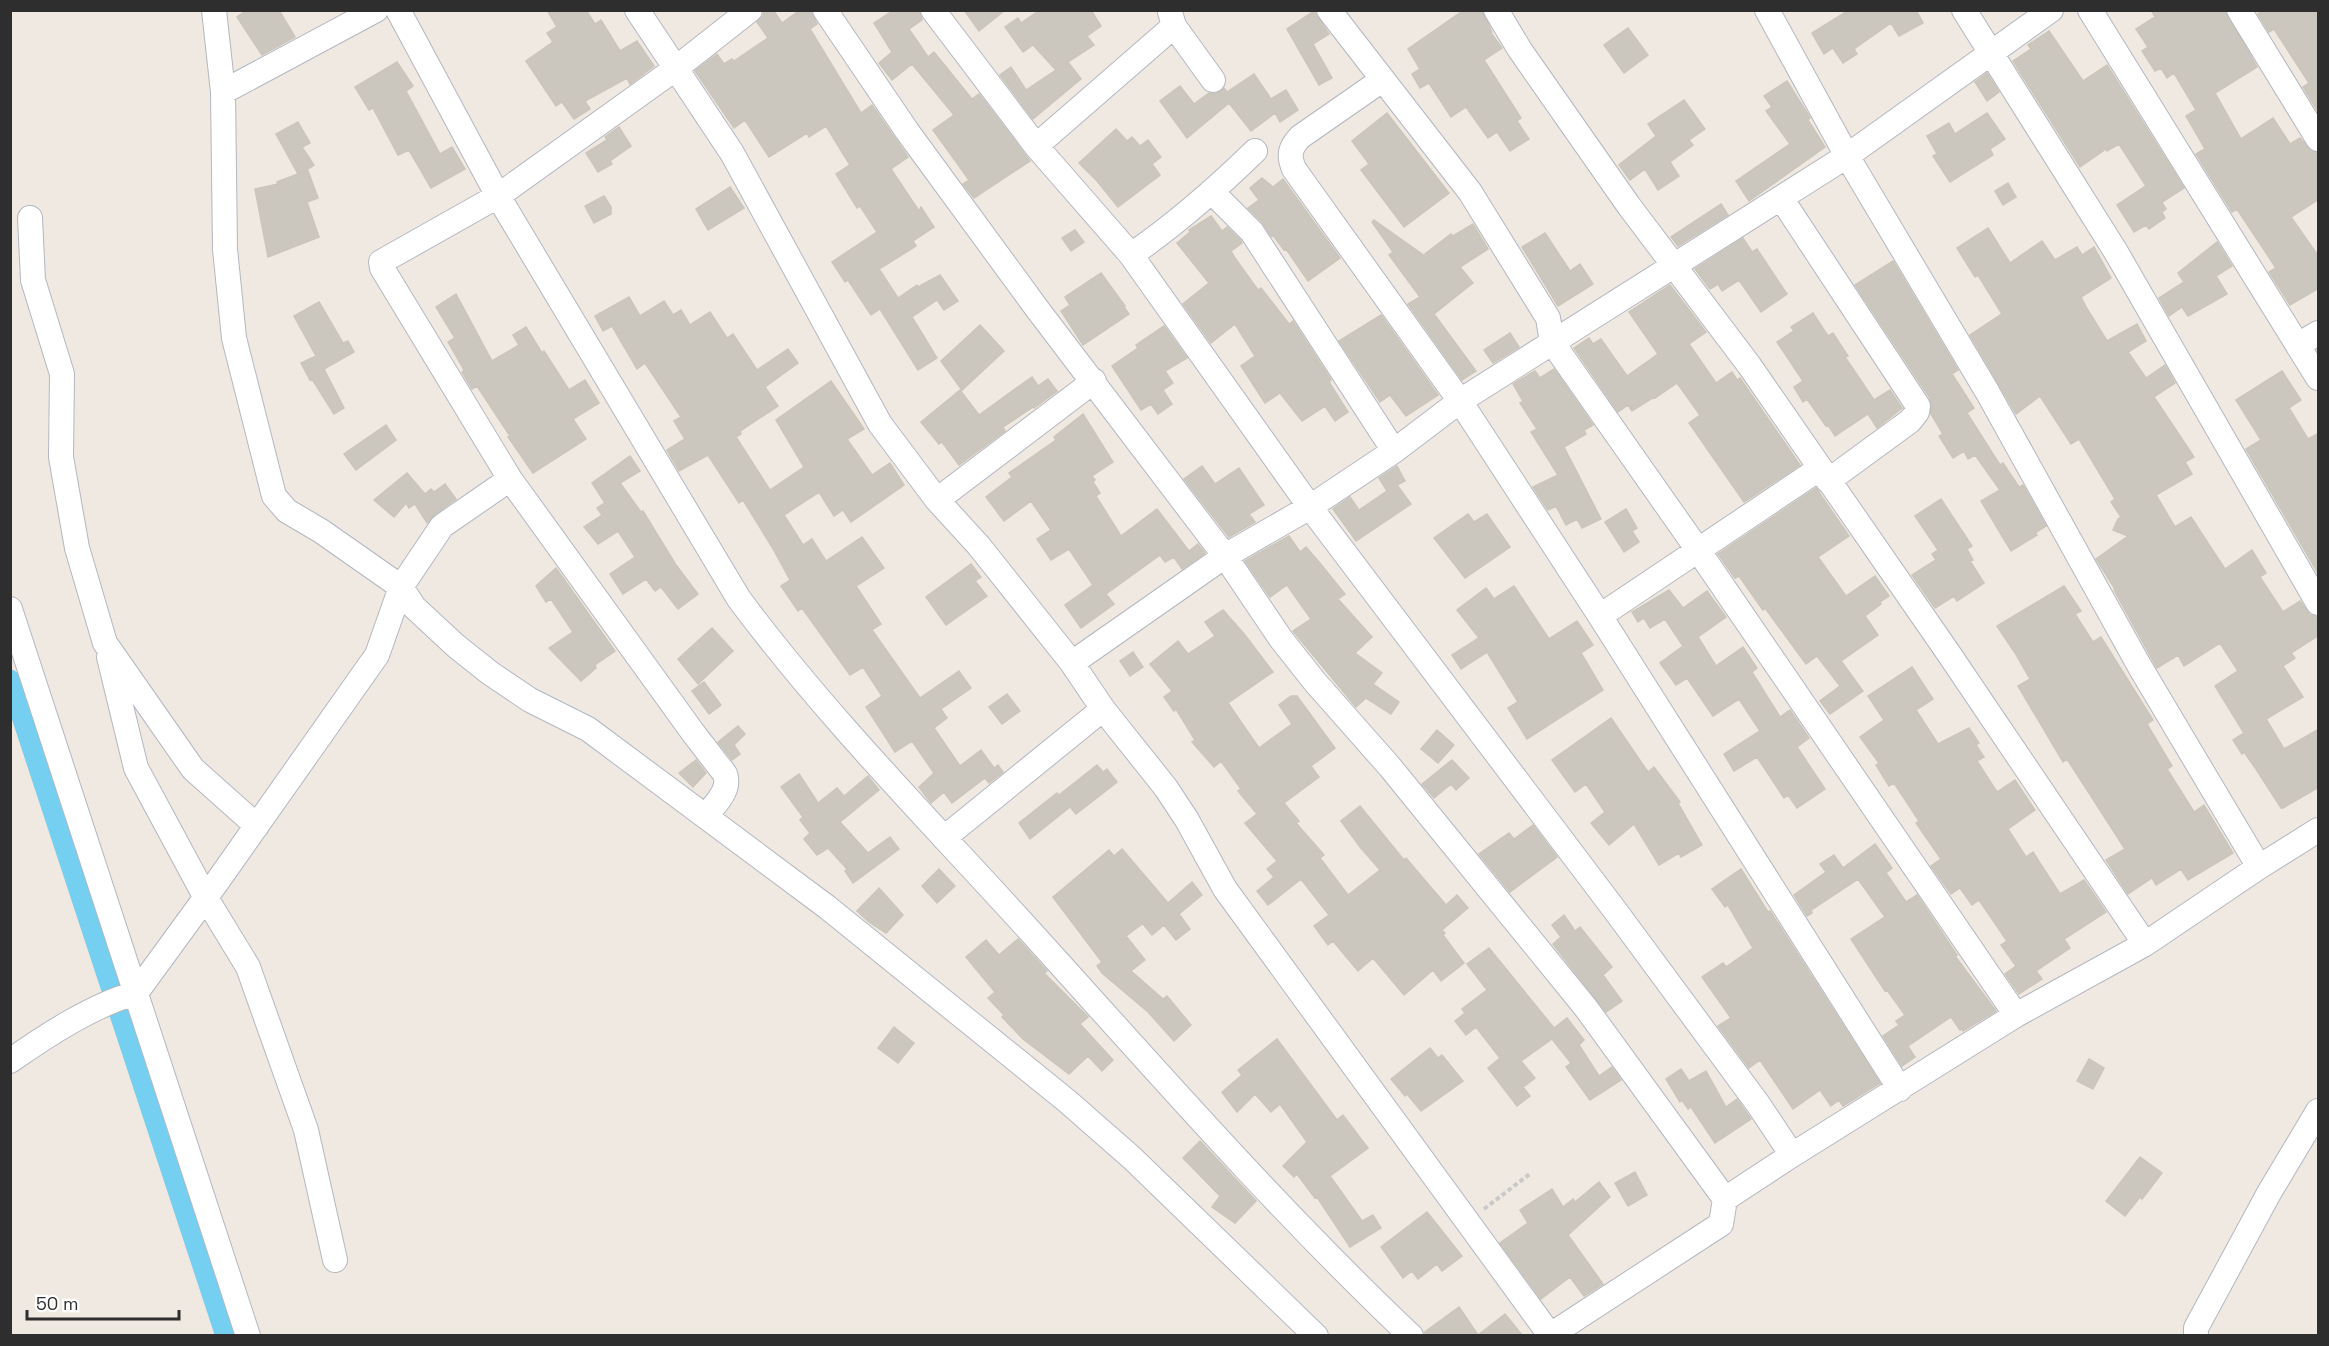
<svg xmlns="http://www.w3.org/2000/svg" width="2329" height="1346" font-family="'Space Grotesk',sans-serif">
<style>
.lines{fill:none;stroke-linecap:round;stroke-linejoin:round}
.canal{stroke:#75cff0;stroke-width:21}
.building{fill:#cbc7bf;stroke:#cbc5ba;stroke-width:1.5}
.minor-casing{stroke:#b4b7c1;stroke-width:26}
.path{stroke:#c9c9c9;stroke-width:4;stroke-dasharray:4.5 3;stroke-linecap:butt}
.minor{stroke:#fff;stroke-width:24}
</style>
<rect width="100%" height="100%" fill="#efe9e1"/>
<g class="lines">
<path class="canal" d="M10,680L226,1336"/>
</g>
<path class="building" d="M247,10H279L295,37L262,55L237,17Z
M547,10H586L595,24L601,20L620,51L637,41L654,66L630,84L627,78L585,101L590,109L574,119L562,102L556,106L526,61L553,42L547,33L557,27Z
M764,10H773L782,23L800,10H811L817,24L810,29L861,113L872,105L908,157L891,169L919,211L921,207L934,227L913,241L916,246L879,269L898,298L917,285L918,287L940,275L958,301L944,310L937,300L912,317L937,358L918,370L880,309L871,315L848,280L845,282L832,262L877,232L860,206L857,208L836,174L850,165L826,126L809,137L807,133L769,157L745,120L734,128L695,71L717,54L724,64L732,59L734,61L768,38L757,22L763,16Z
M894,10H919L922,20L909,29L928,57L934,52L972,99L979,94L1030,161L974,198L963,184L969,180L933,130L954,115L912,64L892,80L879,63L892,52L874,23Z
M964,10H1005L979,31Z
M1040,10H1091L1101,26L1087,36L1094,45L1060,67L1068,62L1081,79L1033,119L1000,75L1011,67L1026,90L1056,70L1033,45L1023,52L1005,27L1018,18L1021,23Z
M1464,10H1482L1492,32L1491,33L1502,48L1484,60L1521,118L1517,121L1529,139L1510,151L1497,132L1488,138L1466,107L1451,117L1429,83L1420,88L1412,74L1420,69L1408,49Z
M1849,10H1916L1923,23L1899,36L1891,23L1854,49L1857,54L1843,63L1833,48L1824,54L1812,33Z
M2151,10H2225L2257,67L2215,93L2241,139L2273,118L2290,144L2300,138L2311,151L2319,153V199L2291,217L2319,257V288L2290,305L2269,272L2276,268L2237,209L2232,212L2196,154L2205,149L2186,116L2196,110L2174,73L2167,78L2161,68L2155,71L2142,51L2148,47L2136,29L2155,17Z
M2264,10H2319V113L2303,87L2309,83L2274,29L2269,32L2258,14Z
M1314,11L1329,34L1313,44L1332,78L1319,85L1287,29Z
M1628,28L1648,55L1624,73L1604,45Z
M2049,31L2083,81L2107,65L2184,188L2162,202L2166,209L2162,212L2165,218L2149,229L2146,225L2134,232L2117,205L2146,186L2119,144L2107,151L2106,149L2080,167L2013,61L2031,49L2028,45Z
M397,62L413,86L406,91L440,154L452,147L465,169L431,188L409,150L398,155L373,108L369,110L355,87Z
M1987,73L1999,92L1987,101L1975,82Z
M1254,74L1271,99L1286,90L1298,110L1280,122L1275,113L1251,131L1229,103L1187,138L1160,101L1180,86L1194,104L1209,93L1215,94L1224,88L1227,92Z
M1787,81L1807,113L1810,118L1808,120L1825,147L1749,201L1736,181L1790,144L1766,111L1772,107L1764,96Z
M1684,100L1705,129L1689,140L1693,145L1670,162L1679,176L1658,190L1645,169L1630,180L1619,165L1656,136L1648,124Z
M1387,113L1449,193L1404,227L1361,170L1369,164L1352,141Z
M1987,113L2005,139L1990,149L1993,155L1950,182L1933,156L1937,154L1927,136L1949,123L1955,134Z
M298,122L310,143L302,147L314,165L302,173L308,171L318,198L307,202L319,237L268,257L255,189L278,184L277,182L298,174L276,134Z
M619,127L631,146L610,161L612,164L598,172L586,153L607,140L605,137Z
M1116,129L1127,141L1132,137L1140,146L1148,140L1161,157L1152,164L1160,175L1118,207L1097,181L1079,163Z
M1262,178L1273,187L1283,179L1340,258L1308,281L1286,249L1284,250L1273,235L1271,236L1262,222L1248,208L1259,200L1250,188Z
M2008,183L2016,197L2003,205L1995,191Z
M730,187L744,208L708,230L696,209Z
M604,196L611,207V214L594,223L585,206Z
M1721,204L1728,215L1678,246L1671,237Z
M1211,216L1222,231L1227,227L1241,241L1242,243L1231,251L1235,258L1258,290L1261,288L1289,324L1293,321L1331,380L1329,382L1348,412L1335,421L1325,406L1302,421L1280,393L1265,403L1241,366L1255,356L1235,324L1211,343L1183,304L1209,283L1177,243L1190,232L1189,230Z
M1374,220L1429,259L1425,254L1451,234L1453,236L1473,224L1488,249L1460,267L1473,283L1434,314L1476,371L1462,380L1408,304L1420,297L1389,255L1393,252L1372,222Z
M1988,228L2010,263L2042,241L2055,260L2077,247L2082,255L2094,247L2111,278L2081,297L2086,307L2107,341L2137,324L2146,341L2128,352L2146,378L2165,365L2175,383L2154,397L2194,457L2185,462L2192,474L2156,495L2175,527L2191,517L2225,569L2252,550L2266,573L2260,577L2283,612L2300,601L2310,615L2319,617V635L2291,653L2295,658L2283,666L2303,697L2266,719L2284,749L2319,729V787L2283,808H2281L2256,769L2244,752L2242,754L2233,740L2244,733L2215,686L2238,671L2220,643L2184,666L2178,655L2157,668L2114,590L2115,589L2096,559L2128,536L2113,530L2118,519L2121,517L2111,502L2115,499L2079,439L2071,444L2040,396L2016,414L1970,335L2002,314L1978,275L1975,277L1957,248Z
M1075,230L1084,242L1071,251L1062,238Z
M1545,233L1570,271L1580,264L1593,284L1558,306L1522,247Z
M1743,238L1752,252L1757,249L1787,294L1761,312L1739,280L1722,291L1718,284L1710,289L1695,269Z
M2217,242L2232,266L2216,276L2227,294L2188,316L2182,307L2169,316L2159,298L2184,282L2178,273Z
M1893,261L1958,370L1952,374L1974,408L1967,413L2000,465L2003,463L2019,487L2023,485L2046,526L2035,533L2037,535L2011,551L1981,501L2000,490L1975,455L1968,459L1964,451L1953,458L1939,436L1943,434L1931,414L1930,398L1855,285Z
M1101,273L1125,306L1124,307L1129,314L1083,345L1061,311L1070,305L1065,297Z
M1670,285L1706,332L1689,344L1716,383L1732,372L1737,380L1740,378L1800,465L1744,502L1689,423L1700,415L1677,383L1655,398L1654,397L1632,411L1628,405L1618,412L1574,348L1589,338L1593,344L1601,339L1627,376L1658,354L1629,312Z
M456,294L492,361L519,345L513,335L526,327L542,353L544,351L569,390L585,380L599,403L573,419L586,439L533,473L508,437L510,436L477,386L472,389L462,372L464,370L448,342L455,338L436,307Z
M629,297L640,316L664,301L673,315L681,310L690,325L710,312L727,338L733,334L757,370L788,349L798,363L765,387L778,406L740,431L741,434L736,437L770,490L804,467L776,420L831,381L864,429L847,439L872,475L890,463L904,485L851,522L843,510L834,516L819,492L784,515L803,545L812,539L826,561L862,537L884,568L856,586L881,624L872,630L920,698L959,671L971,688L941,709L947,718L934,728L960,766L981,750L994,768L998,765L1003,772L989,783L985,778L952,803L944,792L931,803L919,787L934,773L912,741L895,752L866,707L882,696L863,667L850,675L802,608L798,611L781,586L790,580L772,547L743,500L739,503L708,455L679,471L667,450L685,439L674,421L681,417L645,363L637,369L612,326L603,331L595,316Z
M319,302L343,343L348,341L354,352L324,369L344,408L334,414L312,379L310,380L301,363L316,356L294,316Z
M1813,313L1828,336L1833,333L1848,356L1845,357L1874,400L1890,390L1902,408L1877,428L1868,414L1835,436L1828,425L1826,426L1807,399L1803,402L1794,387L1803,381L1777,342L1794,331L1791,327Z
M1381,315L1438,395L1406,416L1390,395L1380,402L1339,341Z
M980,325L1004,351L962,390L941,361Z
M1164,326L1187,358L1165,371L1173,383L1163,390L1172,404L1158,414L1151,404L1141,410L1112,366L1138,348L1136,345Z
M1510,333L1519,347L1493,363L1484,350Z
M1554,369L1593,425L1584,430L1586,434L1564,447L1601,519L1582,528L1577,519L1566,525L1556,506L1548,510L1533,487L1558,475L1531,432L1537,429L1520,403L1523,401L1513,384L1535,371L1540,378Z
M2282,371L2301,400L2289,408L2308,439L2319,433V575L2246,449L2261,440L2236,400Z
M1032,377L1038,386L1048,379L1057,391L1034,408L1033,407L1003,427L1005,431L959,465L942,442L939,444L921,422L960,390L979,415Z
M1083,414L1113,462L1092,476L1095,480L1093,482L1100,493L1096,496L1121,536L1157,509L1189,551L1198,544L1205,553L1182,569L1174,557L1165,562L1160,555L1106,594L1114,604L1081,628L1065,605L1093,585L1069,549L1051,560L1037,539L1051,530L1031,501L1004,521L986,497L1012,477L1009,473L1056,440L1054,437Z
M386,425L396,440L356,470L344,454Z
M630,456L640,471L620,483L641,512L643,511L676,565L698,594L678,609L661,587L655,591L646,579L623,594L610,574L635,557L618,531L598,544L584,527L602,515L597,508L605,503L592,483Z
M1202,466L1215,484L1239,468L1264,505L1249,514L1255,522L1229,537L1184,479Z
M1397,466L1405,481L1397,485L1411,504L1356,541L1333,509L1350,497L1359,510L1387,491L1379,478Z
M407,473L425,494L431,489L434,492L445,484L456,499L434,515L427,523L415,504L409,508L406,503L394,517L374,500Z
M1816,488L1849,536L1818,557L1846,596L1875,576L1889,596L1880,602L1881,604L1865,616L1878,635L1841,661L1863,691L1830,714L1820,701L1840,686L1817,656L1806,664L1765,608L1763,610L1739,576L1735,578L1718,554Z
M1941,499L1972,546L1967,549L1973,560L1970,561L1984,583L1957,601L1954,596L1935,608L1912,575L1936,560L1932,554L1938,550L1915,516Z
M1626,509L1637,528L1632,531L1639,542L1624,552L1605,522Z
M1468,514L1474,522L1487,514L1510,547L1465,578L1434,538Z
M1289,536L1300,552L1306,547L1319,562L1345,594L1338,599L1372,637L1355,653L1382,673L1373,684L1399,702L1391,714L1366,698L1356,707L1293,631L1311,619L1287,585L1270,597L1245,561Z
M971,564L981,577L975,581L987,596L946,625L926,597Z
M556,568L615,651L595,665L596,668L581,681L549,648L573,632L551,599L546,602L536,586Z
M1514,586L1549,639L1577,621L1593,645L1581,653L1603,690L1527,739L1508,708L1518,702L1487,652L1461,669L1452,655L1479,638L1457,610L1486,588L1494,599Z
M2064,586L2081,611L2075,614L2093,642L2101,637L2153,720L2147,724L2172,766L2167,769L2194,812L2204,805L2233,853L2188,880L2181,869L2156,885L2152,878L2128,894L2106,860L2125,849L2067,759L2063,762L2018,686L2030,679L2015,653L1997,626Z
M1669,590L1683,608L1707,591L1726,617L1698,637L1716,666L1743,647L1757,668L1752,672L1780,717L1790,710L1809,738L1797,747L1825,789L1797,808L1788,795L1784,798L1757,757L1734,771L1724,754L1760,731L1739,699L1713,716L1687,678L1676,685L1660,663L1683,646L1665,619L1650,628L1644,618L1638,622L1632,612Z
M1223,610L1245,635L1273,672L1228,703L1259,748L1292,724L1279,705L1291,696H1297L1335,748L1311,766L1319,777L1284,803L1299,821L1296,823L1324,855L1320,858L1348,895L1380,870L1360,847L1341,821L1360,806L1404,860L1406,858L1446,905L1457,895L1468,908L1442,930L1445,933L1443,935L1464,963L1441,981L1433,970L1404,995L1373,958L1358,971L1333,941L1328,945L1314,926L1329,915L1301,879L1268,905L1257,891L1274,877L1267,869L1277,861L1245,823L1257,814L1238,791L1241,789L1221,761L1214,767L1192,742L1195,740L1176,709L1174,711L1164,697L1172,691L1150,664L1178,641L1188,654L1215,636L1205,622Z
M712,628L733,651L698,684L678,659Z
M1133,652L1143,667L1130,676L1120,661Z
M1912,667L1933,699L1916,710L1938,744L1969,728L1979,743L1976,745L1984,757L1977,761L1997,792L2015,780L2035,810L2008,829L2026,857L2033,852L2060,894L2084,880L2106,912L2064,939L2070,948L2036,971L2042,979L2019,994L2005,974L2016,966L2001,945L2007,941L1979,900L1972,905L1960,888L1951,894L1931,866L1941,859L1916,823L1919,821L1894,783L1889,786L1876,765L1879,763L1860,737L1884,720L1868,696Z
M704,682L721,705L709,714L692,691Z
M1007,694L1020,711L1002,724L989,707Z
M1611,718L1648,772L1654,767L1680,802L1678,803L1702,845L1681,857L1679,853L1659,865L1634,824L1609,845L1591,823L1605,812L1586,784L1575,792L1552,760Z
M738,726L745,734L734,745L740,754L732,760L718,742Z
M1437,730L1454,745L1438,763L1421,749Z
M696,760L706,773L693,787L679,773Z
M1452,760L1469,778L1456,790L1451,784L1434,798L1422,784Z
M1097,765L1103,772L1107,769L1117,782L1076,814L1070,807L1030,839L1019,823L1057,793L1059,795Z
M799,774L818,803L837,788L844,796L868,776L879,790L840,822L868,853L890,837L899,849L853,883L845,871L847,869L828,848L817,855L804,839L810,833L800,820L803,817L781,787Z
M1533,825L1557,857L1510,892L1479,854L1509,833L1514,839Z
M1875,844L1892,868L1886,873L1906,902L1917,895L1957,955L1955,956L1996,1011L1963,1031L1962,1029L1960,1030L1951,1017L1908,1046L1915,1057L1902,1066L1883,1036L1899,1025L1896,1021L1905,1015L1887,990L1885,991L1851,939L1885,917L1858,879L1811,910L1812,913L1807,916L1794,895L1826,872L1820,864L1834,855L1843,868Z
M1122,849L1168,903L1192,882L1202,895L1179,914L1190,929L1176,940L1164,925L1152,935L1143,924L1149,919L1126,936L1145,960L1131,971L1163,999L1167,996L1191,1025L1174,1041L1148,1012L1102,973L1097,966L1102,962L1053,897L1109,850L1114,856Z
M939,869L955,886L937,903L922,886Z
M1741,869L1768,912L1770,911L1880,1083L1843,1106L1839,1100L1831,1106L1820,1090L1793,1109L1760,1060L1749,1068L1718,1026L1731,1018L1702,977L1723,963L1726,967L1753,948L1728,905L1725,907L1712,889Z
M879,888L903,915L886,933L869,922L857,911Z
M1564,915L1575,931L1580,927L1612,967L1603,975L1622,1001L1606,1012L1553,944L1561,937L1552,925Z
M1018,939L1047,971L1044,973L1088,1017L1080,1024L1113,1060L1102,1071L1088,1056L1069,1074L1023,1039L1002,1017L1004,1015L988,998L995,992L966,957L986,940L999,955Z
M1489,948L1554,1028L1567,1018L1584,1040L1579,1045L1599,1076L1612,1067L1621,1080L1590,1100L1566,1067L1571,1063L1552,1039L1521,1061L1535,1078L1523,1087L1530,1096L1517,1106L1488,1068L1500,1058L1476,1027L1466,1035L1455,1021L1465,1013L1462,1009L1487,990L1467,964Z
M894,1027L914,1043L898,1063L878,1048Z
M1277,1039L1337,1120L1343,1115L1368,1148L1330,1176L1362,1221L1373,1215L1381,1228L1350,1247L1317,1197L1315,1198L1297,1174L1294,1177L1283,1166L1307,1142L1280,1104L1271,1112L1255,1094L1237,1112L1222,1092L1242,1075L1238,1070Z
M1430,1048L1438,1058L1442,1055L1463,1081L1421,1111L1407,1094L1405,1096L1391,1079Z
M2089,1059L2104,1068L2093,1089L2077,1081Z
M1681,1069L1689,1081L1706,1071L1726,1107L1737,1099L1751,1119L1715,1143L1691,1107L1688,1109L1682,1100L1680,1102L1666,1079Z
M1200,1141L1256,1201L1235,1223L1212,1207L1220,1196L1183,1158Z
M2140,1157L2162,1173L2142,1199L2140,1197L2125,1216L2106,1201Z
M1635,1172L1647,1195L1628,1206L1615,1183Z
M1599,1182L1610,1197L1568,1235L1603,1284L1584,1296L1570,1277L1541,1299L1500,1243L1528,1223L1520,1210L1552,1189L1563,1207L1573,1199L1575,1202Z
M1427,1212L1462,1256L1442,1271L1437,1264L1418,1279L1412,1271L1403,1278L1381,1247Z
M1459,1307L1478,1335L1505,1314L1522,1335H1425V1332Z"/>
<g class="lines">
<g class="minor-casing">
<path id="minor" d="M214,10L223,92L225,249L234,338L274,496L287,511L321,531L401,587L414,607L456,646L490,673L530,700L588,729L827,907L968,1021L1067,1101L1132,1158L1316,1336
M398,10L498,196L739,599C826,716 932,823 1030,931C1154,1068 1276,1208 1411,1336
M637,10L732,153L880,424L937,500L979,546L1072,663L1103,709L1166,788L1187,820L1225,889L1550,1335
M825,10L907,131L1038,310L1225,556L1281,639L1315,682L1390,767L1586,1008L1725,1199
M933,10L1036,146L1131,255L1310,507L1614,909L1758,1104L1792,1155
M1329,10L1470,192L1548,318L1552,342L1698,550L2016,1015
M1496,10L1520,50L1629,206L1749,365L1947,651L2145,944
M1767,10L1847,156L1988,393L2140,667L2259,867
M1964,10L2116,252L2318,603
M2090,10L2318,378
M2239,10L2318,139
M1170,12L1174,26L1213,80
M1382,80L1300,137C1290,148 1288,155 1294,169L1460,401L1600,616L1900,1089
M223,92L376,10
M1036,146L1174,26
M1213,193L1252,232L1394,451
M1781,198L1918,406L1917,412L1910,421L1828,481
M30,218L33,280L62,374L61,457L77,548L105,643L193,769L257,826
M1131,255C1176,224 1216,189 1255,151
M2298,345L2318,333
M937,500L1094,381
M10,609L248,1336
M1600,616L1819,469
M109,657L136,768L206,898L248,967L306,1130L335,1260
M1072,663L1225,556L1310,507L1394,451L1460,401L1847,156L2051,10
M706,816C715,804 731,790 725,774L694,734L510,479L382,268L381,262L498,196L675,69L750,10
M944,838L1103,709
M10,1061C47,1035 93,1005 136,993L217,882L377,655L401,587L442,526L510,479
M1549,1336L1721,1224L1725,1199L1792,1155L2016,1015L2145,944L2259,867L2318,830
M2196,1336V1328L2269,1193L2318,1111"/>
</g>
<path class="path" d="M1484,1209L1531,1173"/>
<use href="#minor" class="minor"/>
</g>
<rect width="2329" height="1346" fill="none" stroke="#2e2e2e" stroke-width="24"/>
<path d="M27 1310v9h152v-9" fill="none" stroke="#2e2e2e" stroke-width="3"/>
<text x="36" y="1310" font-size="18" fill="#2e2e2e" stroke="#ffffff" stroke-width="4.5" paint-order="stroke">50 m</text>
</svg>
